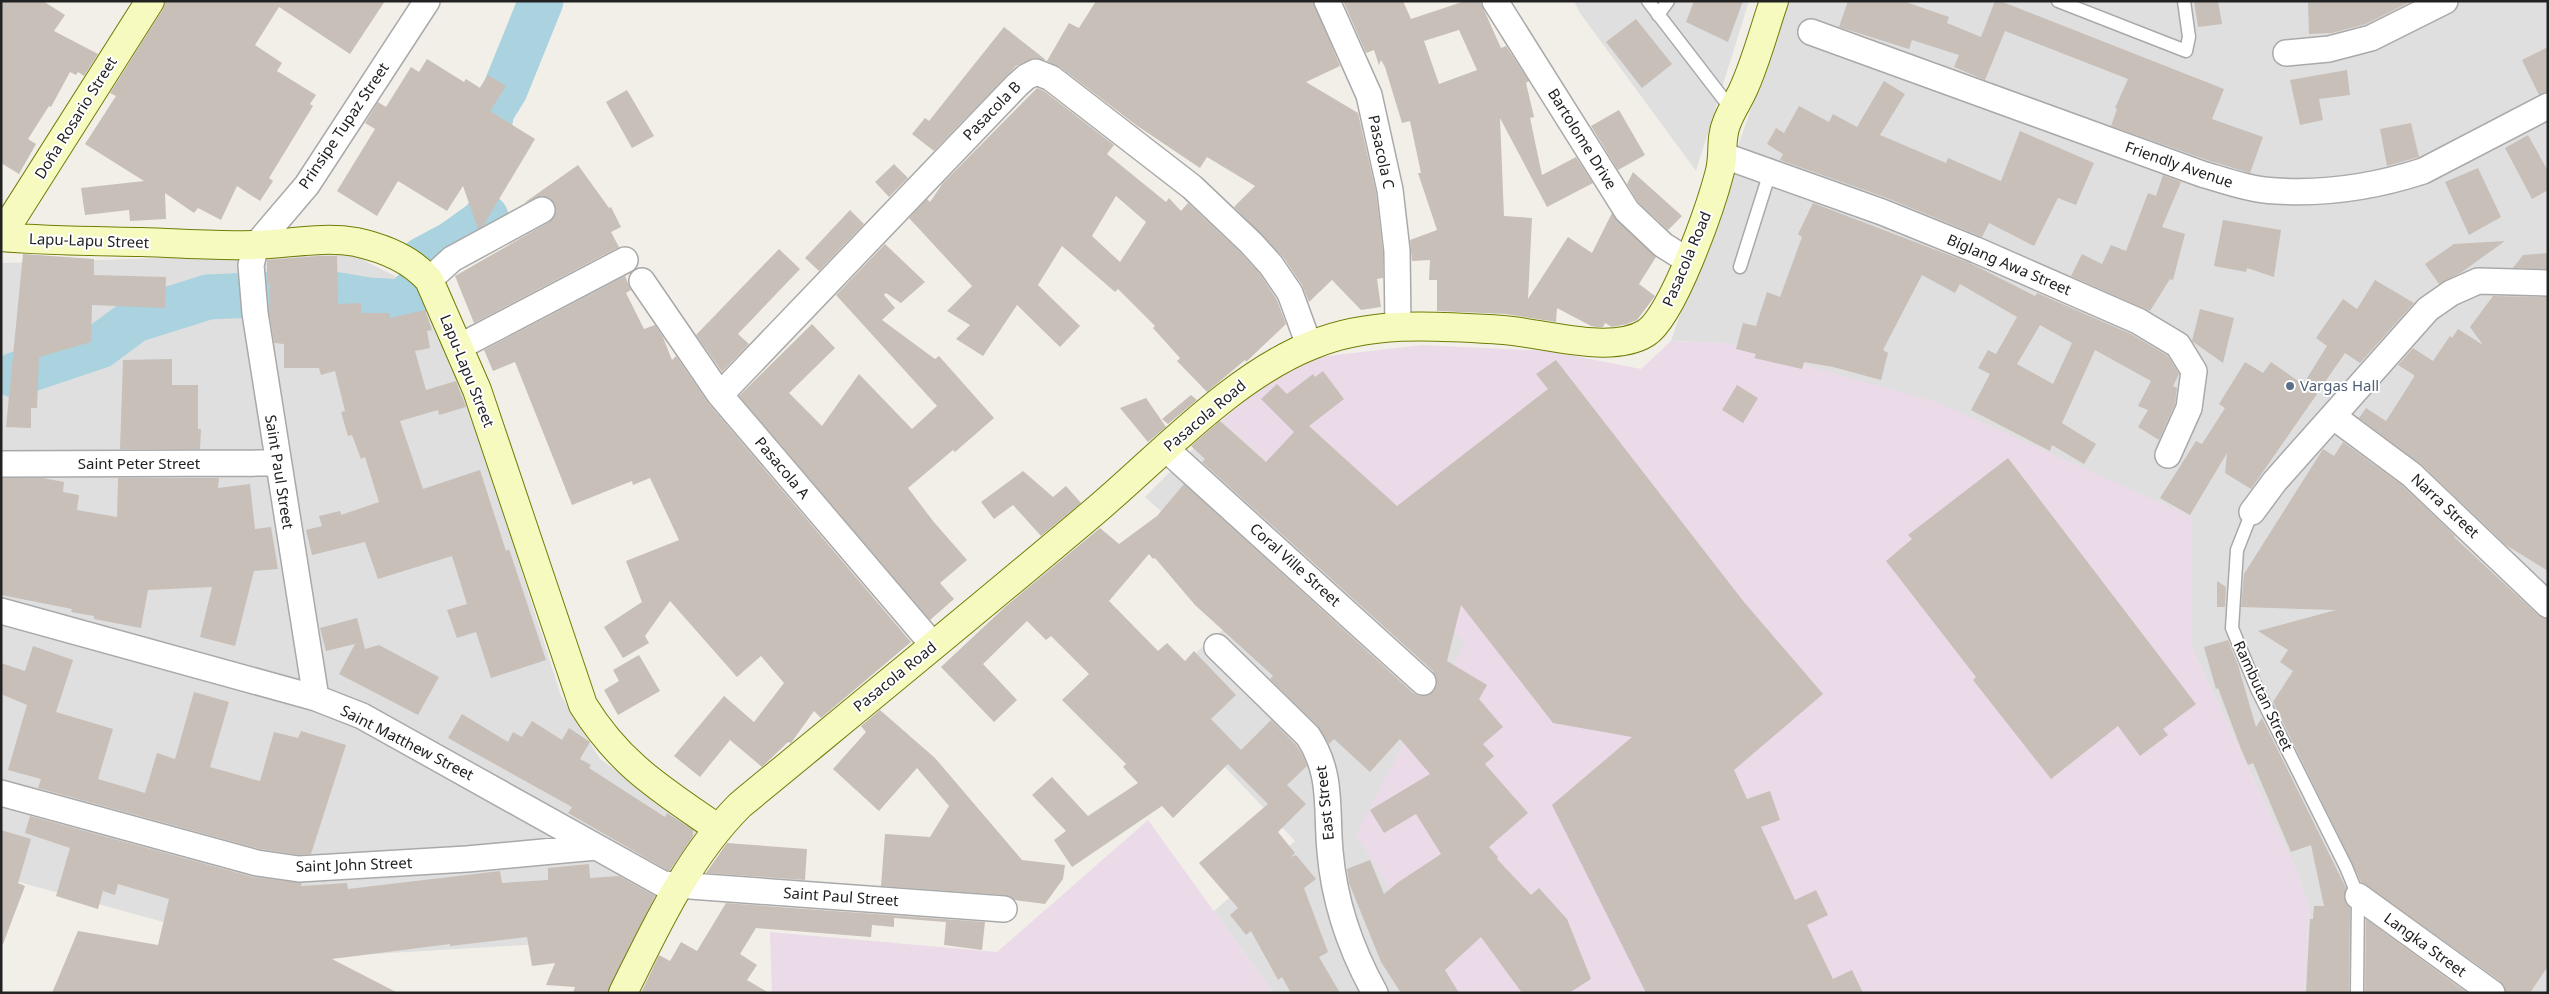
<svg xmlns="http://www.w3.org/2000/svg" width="2549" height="994" font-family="'Noto Sans',sans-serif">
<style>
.residential{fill:#e0dfdf}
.industrial{fill:#ebdbe8}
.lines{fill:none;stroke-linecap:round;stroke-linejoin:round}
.river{stroke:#aad3df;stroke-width:45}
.building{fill:#c7bfb8;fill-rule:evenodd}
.lane-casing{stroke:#a9a9a9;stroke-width:15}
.street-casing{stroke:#a9a9a9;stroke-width:28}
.secondary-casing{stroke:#707d05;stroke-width:30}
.lane{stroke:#fff;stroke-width:12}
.street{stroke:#fff;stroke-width:25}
.secondary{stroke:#f7fabf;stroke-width:28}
.service-dot{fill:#5c6f8a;stroke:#fff;stroke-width:2}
.labels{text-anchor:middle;stroke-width:4;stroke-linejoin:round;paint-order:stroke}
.street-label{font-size:15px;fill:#222;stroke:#fff}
.service-label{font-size:15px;fill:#4e5e75;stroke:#fff;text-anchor:start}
</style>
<rect width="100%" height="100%" fill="#f2efe9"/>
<path class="residential" d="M1574,1H1749L1696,171L1580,13Z
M1788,1H2548V993H2304L2309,907L2297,872L2192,648V517L1726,343L1671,341Z
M347,252L417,287L470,409L561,696L600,759L701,833L639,938L274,960L250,946L1,877V265L3,263Z
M1222,420L1466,643L1434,702L1452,993H1273L1214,911L1295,841L1152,690L1259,599L1145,497Z"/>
<path class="industrial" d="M1671,341L1726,343L1939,403L2192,517V648L2297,872L2309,907L2304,993H1452L1356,834L1408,736L1434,702L1465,643L1222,420L1273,378L1319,357L1422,345L1549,351L1641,369Z
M1148,820L1273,993H772L770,932L997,952Z"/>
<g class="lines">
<path class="river" d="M487,165L489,127L492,111L505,90L541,1
M423,259L453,243L485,220L486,217
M14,375L100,346L135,320L208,297L321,292L368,300L405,302L420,284"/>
</g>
<path class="building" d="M1,1H43L65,15L54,31L98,54L84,76L78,72L76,75L70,72L51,107L49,106L28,139L36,144L19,174L1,163Z
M166,1H385L350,54L279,7L255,45L282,63L277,71L316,95L310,104L313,106L269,178L273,181L260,201L237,186L221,220L198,208L194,213L165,193L166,219L130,221L129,210L85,215L81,188L144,181L85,144L116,96L110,93L163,9Z
M1096,1H1313L1340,66L1306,82L1358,113L1376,192L1383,252V278L1377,279L1381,307L1361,310L1332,280L1309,302L1302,285L1283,257L1234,207L1255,186L1207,157L1200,168L1136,125L1060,67L1047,61L1069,23L1079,28Z
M1343,1H1403L1411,19L1465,1H1480L1501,48L1506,46L1529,81L1526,83L1534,117L1530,118L1542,175L1576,157L1593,183L1547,207L1500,118L1504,216L1532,218L1528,299L1568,237L1592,253L1612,213L1656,257L1639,284L1655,296L1637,320L1627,324L1612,327L1605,323L1603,327H1597L1591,326L1557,308L1556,322L1506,314L1437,311V280H1429L1430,260L1412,261L1410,240L1437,230L1418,173H1421L1410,121L1402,123L1385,67L1381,60L1379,65L1374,50L1366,53ZM1459,30L1477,70L1439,84L1424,41Z
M1694,1H1743L1728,42L1686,22Z
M1848,1H1903L1949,17L1947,23L1981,37L1995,1H2000L2224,89L2212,119L2263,137L2250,173L2207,160L2111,126L2117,109L2115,108L2128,79L2005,31L1985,80L1954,67L1959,55L1912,40L1909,49L1839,27Z
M2194,1H2218L2222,24L2198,27Z
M2308,1H2412L2366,24L2332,33L2309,34Z
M1636,19L1672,64L1642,88L1606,42Z
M1004,27L1046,60L1035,58L1016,66L934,151L912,134L925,118L929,121Z
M2548,47V92L2539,95L2522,60Z
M427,59L464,82L466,79L480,88L488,75L506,86L490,111L535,139L483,226L478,229L463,186L447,211L398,181L377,216L337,191L375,129L365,123L378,102L386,107L411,67L419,72Z
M2347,70L2350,95L2319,99L2323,120L2300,125L2290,80Z
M1884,81L1905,94L1880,135L1946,163L1948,158L2001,181L2020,131L2094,163L2076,205L2058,198L2034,246L1989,223L1982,237L1887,198L1780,160L1783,154L1767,144L1776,128L1784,133L1799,106L1829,122L1833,114L1857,127Z
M1037,88L1044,91L1114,145L1107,154L1166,202L1169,198L1181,211L1188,203L1241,253L1260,274L1277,300L1286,324L1246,362L1245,360L1207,392L1177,361L1180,358L1153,328L1155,326L1118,289L1115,292L1062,246L1038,285L1080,326L1060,347L1017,305L983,356L956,339L970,325L947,311L972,286L909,218L927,199L930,202L943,183ZM1116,196L1146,222L1120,262L1092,236Z
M627,90L654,136L632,148L606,102Z
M1619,110L1645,155L1618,170L1591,126Z
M2411,123L2419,157L2387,166L2380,129Z
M2528,135L2548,171V190L2532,199L2505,148Z
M894,164L908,178L889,197L875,182Z
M578,165L609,208L611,207L621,227L611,232L619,247L474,323L455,276L549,222L554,217L556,210L550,198L542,196L524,203Z
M2478,168L2501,217L2469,235L2445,182Z
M1633,172L1682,216L1668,230L1638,202L1627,184Z
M2163,175L2181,182L2162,227L2185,234L2173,280L2170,279L2150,311L2071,276L2082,254L2102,264L2111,245L2126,251L2148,193L2156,196Z
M1813,203L1970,263L2035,296L2037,293L2131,334L2168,356L2179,374L2173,386L2177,388L2175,404L2159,440L2138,427L2148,410L2138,406L2151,381L2095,350L2062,423L2096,444L2084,464L2052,445L2050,451L1971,410L1990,374L1978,368L1988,350L1996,354L2017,317L1960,284L1955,293L1922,275L1883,350L1888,353L1881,380L1833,367L1804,362L1802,369L1754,358L1756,354L1736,349L1743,323L1756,326L1767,292L1780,297L1802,237L1798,234ZM2040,325L2072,343L2053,384L2017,364Z
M850,210L864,224L819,271L805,258Z
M2223,220L2281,230L2274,277L2247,268L2246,272L2214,266Z
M2505,241L2462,272L2439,284L2425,264L2454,244Z
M885,244L925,282L901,303L886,293L884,295L895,308L882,320L935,359L939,356L994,418L955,452L953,450L908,488L933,521L967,560L940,583L954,599L930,620L739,396L812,324L835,348L789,393L822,426L859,374L912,429L937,406L836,295Z
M779,249L800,269L738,334L749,344L722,372L696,335Z
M2548,253V269L2513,268L2523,255Z
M23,254L94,259V275L166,277L165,308L92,305L91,342L39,357L37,408H31V428L6,427Z
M319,256H337L338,304L361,303V313H390V318L425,310L432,330L427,331L430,348L415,351L426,390L456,381L466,407L439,415L438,410L400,421L423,489L480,470L506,551L509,549L546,660L491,678L476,632L457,638L447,610L467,604L452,556L378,579L365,542L312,555L306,530L322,526L319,516L340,511L341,515L379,502L365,457L361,459L352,435L348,436L341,412L345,411L335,371L321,375L319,368H284V344L274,343L269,311L270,283H267V260Z
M625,276L631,290L626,293L644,329L655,325L663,337L672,360L676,356L709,404L911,642L821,718L814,711L791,743L788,742L762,767L730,740L700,777L674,756L724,696L754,722L784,683L761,656L737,677L670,601L645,636L649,643L623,658L604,627L642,602L626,561L679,540L650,478L633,485L632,481L572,505L515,362L493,371L484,350Z
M2375,280L2414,303L2360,363L2345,353L2318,392L2304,383L2327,346L2316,338L2343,299L2357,309Z
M2493,296L2548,297V571L2506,545L2422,465L2359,418L2366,408L2386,421L2414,377V375L2398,365L2413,348L2433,361L2450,336L2452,338L2458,329L2483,345L2470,327Z
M2200,309L2234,318L2223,363L2192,341Z
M172,359V385H198V429H201L200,449H120L123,360Z
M1556,360L1744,602L1823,694L1734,770L1747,799L1770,791L1780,820L1761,827L1795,900L1816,890L1828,915L1807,925L1833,979L1852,970L1863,993H1646L1552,805L1632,737L1553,723L1461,605L1447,661L1487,685L1479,699L1503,727L1483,744L1494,756L1485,764L1528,813L1489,847L1498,857L1497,859L1531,895L1539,888L1567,919L1591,979L1569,993H1522L1481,937L1445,970L1459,993H1401L1381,962L1349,883L1347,869L1370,860L1384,894L1397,883L1441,854L1416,814L1384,833L1370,810L1430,774L1400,739L1370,772L1334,739L1329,744L1318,726L1270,679L1273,676L1195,605L1155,558L1153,559L1149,554L1109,601L1158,651L1167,643L1185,661L1194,651L1236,695L1211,719L1241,750L1271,720L1296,745L1303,756L1307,766L1287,785L1306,804L1278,832L1295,853L1291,857L1296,855L1316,879L1304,888L1328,952L1319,957L1340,993H1291L1282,977L1278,980L1251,931L1246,935L1230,915L1238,908L1199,863L1268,804L1228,764L1173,818L1162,806L1072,867L1054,840L1066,831L1032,795L1052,777L1088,816L1138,783L1123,767L1126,764L1062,700L1089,674L1051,636L1046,640L1027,621L983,664L1017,700L994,722L941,667L1005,607L1100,528L1119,544L1157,516L1184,484L1413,693L1420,696L1428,695L1434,691L1437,685L1433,671L1202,462L1205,459L1191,446L1220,421L1266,462L1294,432L1261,399L1277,384L1287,394L1313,374L1315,377L1323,371L1344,399L1309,426L1397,506L1548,389L1536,374Z
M2245,362L2263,373L2271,362L2317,394L2251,489L2225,473L2227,453L2190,515L2160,498L2196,441L2202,444L2225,408L2219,404Z
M1737,385L1758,398L1743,423L1722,410Z
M1191,395L1197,400L1168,424L1162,419Z
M1146,398L1166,427L1148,442L1120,408Z
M2343,442L2403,486L2455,536L2454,537L2538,615L2548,619V966L2530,993H2506L2500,981L2361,882L2273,702L2293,671L2280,662L2288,650L2258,631L2336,610L2241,607L2244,574L2323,449L2334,456Z
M2008,458L2196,704L2163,729L2168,735L2140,756L2118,726L2051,779L1973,680L1976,677L1886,561L1912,539L1908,535Z
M1023,471L1053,497L1066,486L1081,503L1041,536L1013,505L994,519L981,502Z
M1,478H43L64,482L63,492L79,495L77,510L117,517L118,478H219L218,488L250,484L255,529L271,527L278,569L254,571L235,646L200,637L212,587L148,590L141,628L94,619V616L71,612L72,609L1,595Z
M2217,581L2226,587L2225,607H2217Z
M357,618L365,649L379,645L439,677L418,715L339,674L355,644L326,651L320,628Z
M2228,640L2238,665L2256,727L2262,718L2346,888L2345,901L2350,908L2349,993H2306L2310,919H2313L2314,906H2324L2311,845L2291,852L2253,763L2248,765L2241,749L2218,688L2216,689L2204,647Z
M33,646L73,660L56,712L113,729L98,779L145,793L157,753L175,759L194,692L229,702L210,767L260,781L274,732L298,738L301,731L346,745L311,854L300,855L260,849L38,788L41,779L8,770L27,705L1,694V663L25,671Z
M639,655L660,691L618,715L604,690L619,681L613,670Z
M880,710L935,758L1022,860L1065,865L1063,879L1045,904L1015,900L1005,895L881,886L885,834L930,837L949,806L917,768L879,811L833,769L866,732L861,726Z
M462,714L508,742L513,732L522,737L532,721L562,740L569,728L590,742L580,759L591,765L589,768L665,817L667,813L693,830V836L670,870H667L568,813L572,807L448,738Z
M30,816L253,877L302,883L301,886L347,883L348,889L500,871L502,883L548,880V868L589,864L590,878L619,876L655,896L608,993H573L575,987L546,985L555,963L532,966L527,937L450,946V944L332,959L398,993H52L78,931L158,945L169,899L118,884L115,895L103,891L98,909L56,896L70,848L25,833Z
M1,830L31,839L18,883L25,886L3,944H1Z
M727,843L807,849L805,880L706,873Z
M726,903L985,922L982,950L944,945L946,922L894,918V927L872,925L871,937L756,928L740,954L757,965L747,980L769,993H641L659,955L670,961L681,942L697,951Z
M2366,919L2467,993H2365Z"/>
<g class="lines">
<g class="lane-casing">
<path id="lane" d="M1648,1L1732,110
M2058,1L2186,51L2189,37L2184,1
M1658,15L1668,1
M1740,267L1770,172
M2252,512L2237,550L2232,628L2257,689L2346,867L2358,896L2357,993"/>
</g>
<g class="street-casing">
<path id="street" d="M1327,1L1369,95L1390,190L1397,251L1398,327
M1495,1L1627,211L1663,245L1687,260
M1811,32L2202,174C2226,181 2251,190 2276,191C2325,194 2377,186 2423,171L2548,106
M2286,53L2329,49L2371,38L2445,1
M1722,155L1882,212L1976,250L2138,321L2178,345L2194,371L2189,408L2168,455
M429,280L452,259L542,210
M642,281L720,395L934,646
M459,347L625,260
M720,395L1017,85L1026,77L1036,72L1051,78L1192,187L1251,243L1271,265L1290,293L1309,345
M2334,417L2412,475L2548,605
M1166,449L1423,682
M1,464L278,463
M2252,512L2275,481L2428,309L2451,293L2478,281L2548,283
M1,611L316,698L362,716L663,884L1004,909
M1217,647L1308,736C1333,774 1326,808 1330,851C1334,900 1351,950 1375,993
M316,698L255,313L251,265L256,245L307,185L427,1
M1,793L257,863L299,869L467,859L596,847
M2358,896L2492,993"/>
</g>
<g class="secondary-casing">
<path id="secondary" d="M1,236L150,1
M1,237C48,241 94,241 141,242C179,243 217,246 255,245C289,244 322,236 356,242C383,248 411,259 429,280L477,390L583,705C620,765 661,789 717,828
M623,993C656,927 687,858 740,805C859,707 978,610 1095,511C1160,456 1233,376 1312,345C1372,320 1440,326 1504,330C1543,333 1611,355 1646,333C1673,316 1711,206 1720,171C1724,155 1720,138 1727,122C1731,111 1738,101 1743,90C1756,62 1764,30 1774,1"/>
</g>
<use href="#lane" class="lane"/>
<use href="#street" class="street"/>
<use href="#secondary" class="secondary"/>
</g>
<circle class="service-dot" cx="2290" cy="386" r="5"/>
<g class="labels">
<g class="street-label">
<text transform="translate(992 111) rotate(-46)" y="5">Pasacola B</text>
<text transform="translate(76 118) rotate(-58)" y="5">Doña Rosario Street</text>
<text transform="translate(344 126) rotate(-56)" y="5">Prinsipe Tupaz Street</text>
<text transform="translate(1582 139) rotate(58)" y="5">Bartolome Drive</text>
<text transform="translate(1381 152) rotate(78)" y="5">Pasacola C</text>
<text transform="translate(2179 165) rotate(19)" y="5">Friendly Avenue</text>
<text transform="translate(89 241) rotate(2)" y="5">Lapu-Lapu Street</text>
<text transform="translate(1687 259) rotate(-67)" y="5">Pasacola Road</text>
<text transform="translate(2009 265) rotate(23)" y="5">Biglang Awa Street</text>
<text transform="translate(467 371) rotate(68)" y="5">Lapu-Lapu Street</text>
<text transform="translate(1205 416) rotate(-40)" y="5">Pasacola Road</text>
<text x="139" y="469">Saint Peter Street</text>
<text transform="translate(782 468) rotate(50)" y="5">Pasacola A</text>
<text transform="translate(279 472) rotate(81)" y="5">Saint Paul Street</text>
<text transform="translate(2445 506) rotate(43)" y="5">Narra Street</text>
<text transform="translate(1295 565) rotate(42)" y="5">Coral Ville Street</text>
<text transform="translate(895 677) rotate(-39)" y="5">Pasacola Road</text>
<text transform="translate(2263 696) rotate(65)" y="5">Rambutan Street</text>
<text transform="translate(407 743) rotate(27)" y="5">Saint Matthew Street</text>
<text transform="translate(1325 803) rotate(-96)" y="5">East Street</text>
<text transform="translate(354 865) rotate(-2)" y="5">Saint John Street</text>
<text transform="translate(841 897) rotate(4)" y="5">Saint Paul Street</text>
<text transform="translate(2425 945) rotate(36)" y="5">Langka Street</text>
</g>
<g class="service-label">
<text x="2300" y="391">Vargas Hall</text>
</g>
</g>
<rect width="2549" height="994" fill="none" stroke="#222222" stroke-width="5"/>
</svg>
